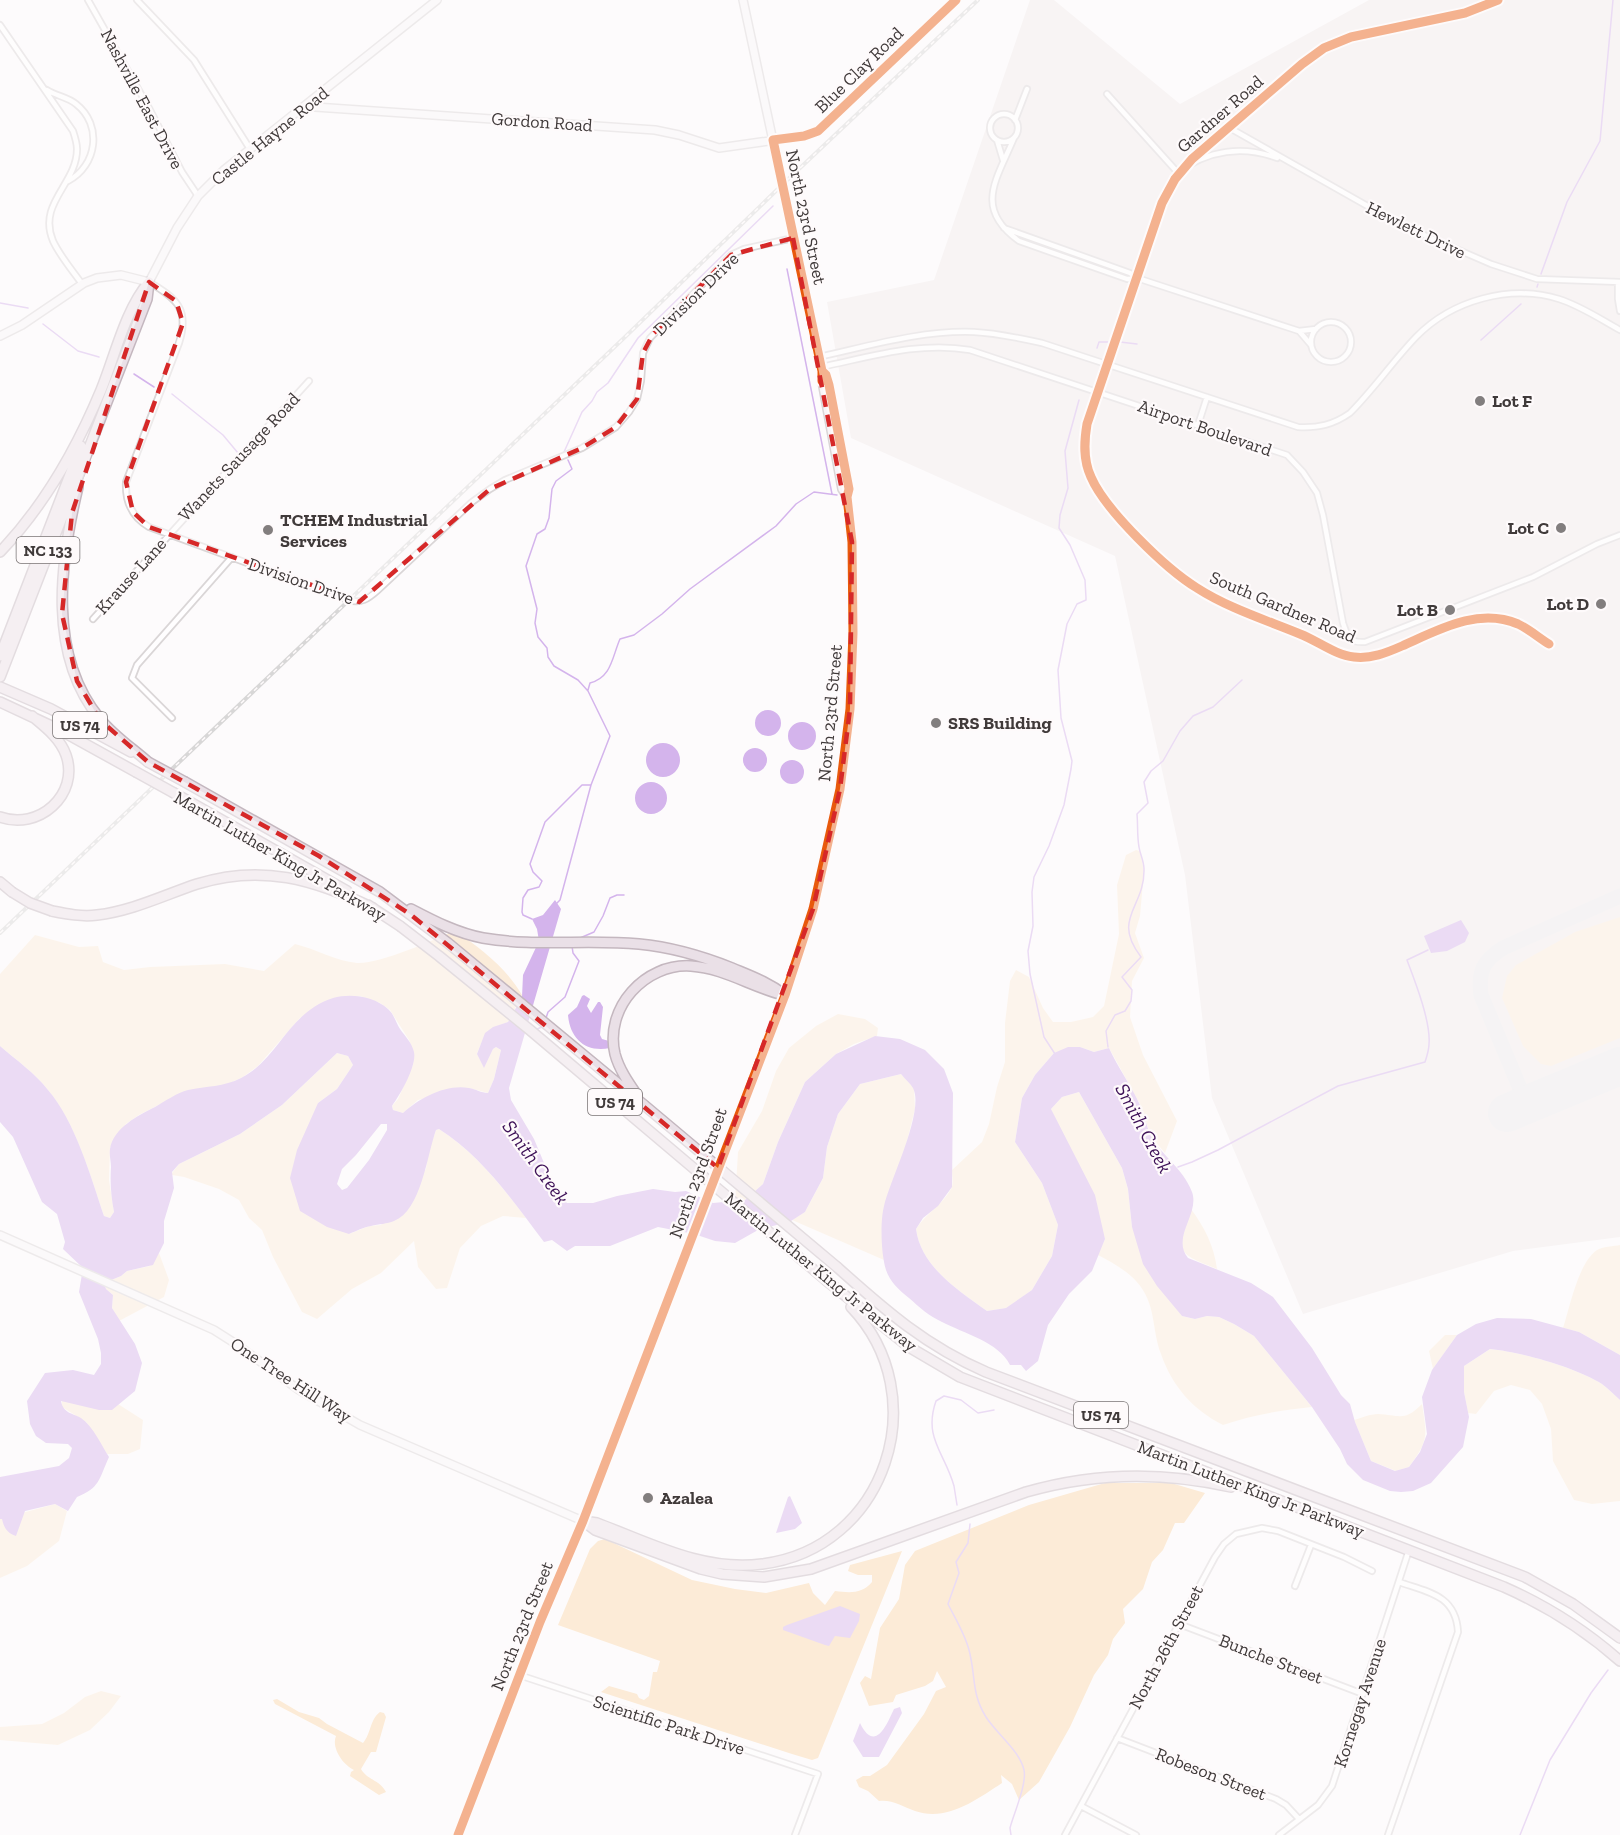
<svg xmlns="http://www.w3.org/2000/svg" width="1620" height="1835" font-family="'Zilla Slab',serif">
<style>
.built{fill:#f1ebec}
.green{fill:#fbecda}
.forest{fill:#fad7ab}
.water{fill:#d4b4ec;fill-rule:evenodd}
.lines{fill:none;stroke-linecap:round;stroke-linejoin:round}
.stream{stroke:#d4b4ec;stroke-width:1.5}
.taxiway{stroke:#eae9ea;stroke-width:15}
.runway{stroke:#eae9ea;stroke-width:38}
.street-casing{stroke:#dad6d7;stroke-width:8}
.secondary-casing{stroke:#dad6d7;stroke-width:10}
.highway-casing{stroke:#c4b7bf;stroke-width:12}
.street{stroke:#fffeff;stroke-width:4.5}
.secondary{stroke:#f9f5f8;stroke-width:7}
.highway{stroke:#eae0e7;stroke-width:9}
.rail-casing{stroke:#d8d7d7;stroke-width:4}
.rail{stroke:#fefafb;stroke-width:1.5;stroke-dasharray:4.5;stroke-linecap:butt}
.highway-bridge-casing{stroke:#c4b7bf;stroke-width:12;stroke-linecap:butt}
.highway-bridge{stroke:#eae0e7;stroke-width:9}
.cycleway-casing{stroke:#fefafb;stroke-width:13}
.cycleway{stroke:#e8590c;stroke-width:9}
.marked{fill:none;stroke:#d62828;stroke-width:4.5;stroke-dasharray:12 8;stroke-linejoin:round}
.poi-dot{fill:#827e7e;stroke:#fefafb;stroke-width:2}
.labels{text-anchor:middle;stroke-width:4.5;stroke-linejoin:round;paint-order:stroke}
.shield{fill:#fefafb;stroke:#797474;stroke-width:1.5}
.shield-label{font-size:16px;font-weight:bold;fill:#403a3a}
.street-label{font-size:18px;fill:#403a3a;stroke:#fefafb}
.poi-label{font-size:18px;font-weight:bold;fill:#403a3a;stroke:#fefafb;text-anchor:start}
.water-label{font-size:20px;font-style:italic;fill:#3d1057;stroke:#fefafb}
</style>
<rect width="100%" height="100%" fill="#fdfbfc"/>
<path class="built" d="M1030,0H1054L1180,104L1369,0H1620V1237L1513,1251L1303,1314L1212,1098L1185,875L1115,556L851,438L827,302L934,280Z"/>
<path class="green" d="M1136,850L1140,851L1144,871L1140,916L1135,933L1144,958L1132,981L1130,1017L1143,1055L1177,1121L1165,1153L1151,1137L1141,1106L1109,1048L1094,1052L1080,1047L1054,1053L1035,1075L1022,1098L1015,1142L1042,1183L1058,1225L1052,1256L1032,1290L1007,1308L987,1311C958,1290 921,1267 916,1229C925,1214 942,1205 951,1189C954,1184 952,1176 952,1170L982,1142L989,1124L997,1087L1005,1062V1023L1010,981L1016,970L1029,977L1043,1008L1053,1022H1071L1093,1017L1104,1006L1119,934L1117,885L1126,855Z
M1620,917V1038L1551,1066L1541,1064L1523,1046L1502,998L1507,976L1516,965L1575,932Z
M455,931C481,948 507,969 522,995L508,1022C486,1030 485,1033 477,1054L484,1067L493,1049L496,1047L501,1050L494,1079L488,1093L469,1088L418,1100L403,1113L393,1110L392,1106L398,1099L413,1065L414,1053L409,1040L390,1010L380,1003L360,996L300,1018L258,1066L243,1077L226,1085L186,1091L139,1115L126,1124L110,1148L109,1180L114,1212L110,1218L104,1216C91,1177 75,1122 48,1090C35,1073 16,1060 0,1046V974L35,935L79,947L98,946L103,962L124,970L150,967L225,964L264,971L295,944C316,949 336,961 357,963C381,964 432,940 455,931Z
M838,1014L865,1019L878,1028L877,1036L854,1044L836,1054L805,1082L778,1142L763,1184L745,1200L735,1201L738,1152L762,1111L776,1071L789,1048L816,1026Z
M337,1053L348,1056L353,1065L337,1089L318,1103L349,1234L369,1226L381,1225L426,1169L428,1153L436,1130L439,1129C475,1152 501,1185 526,1218L503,1216L481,1226L460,1248L447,1288L436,1289L418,1267L414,1241L381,1273L352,1289L317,1319L302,1312L273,1257L262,1230L249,1218L239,1200L219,1189L184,1177L172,1175V1173L179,1164L240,1134L282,1105Z
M901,1074L914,1088L915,1109L882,1242L884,1260L792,1220L805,1212L823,1178L827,1147L838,1114L860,1084Z
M1079,1092L1122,1168L1128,1189L1132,1227L1171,1301L1182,1316L1195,1319L1207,1316L1219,1317L1234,1324L1254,1336L1312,1407C1281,1410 1252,1415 1223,1425C1193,1410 1172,1386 1161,1354C1151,1328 1157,1304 1136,1281C1126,1270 1111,1262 1098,1255L1105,1239L1051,1109L1062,1097Z
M1191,1209C1205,1228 1214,1246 1217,1269C1173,1252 1178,1252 1191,1209Z
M1620,1245V1355L1579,1332L1563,1328C1570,1307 1578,1263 1597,1250C1602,1247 1614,1246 1620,1245Z
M159,1253L169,1280L164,1297L119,1321L112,1308L113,1295L106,1289L104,1283L121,1276L127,1271L150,1266Z
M1445,1335H1457L1433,1369L1429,1351Z
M1490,1349C1521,1352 1575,1367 1602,1384C1609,1389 1614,1395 1620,1400V1501L1592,1504L1574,1500L1553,1461L1551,1429L1542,1404L1530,1390L1511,1385L1494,1391L1476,1414L1468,1413L1464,1392V1366Z
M62,1400L111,1410L118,1404L143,1420L140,1449L128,1454H107L86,1422L62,1407Z
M1422,1404C1427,1436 1429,1440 1409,1467L1396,1471L1371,1461L1354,1420C1361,1418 1370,1414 1378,1414C1400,1415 1404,1422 1422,1404Z
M55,1504L67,1511L59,1541L27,1566L0,1578V1519Z
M101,1691L121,1696L109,1712L90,1730L58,1745L0,1740V1727L42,1724L64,1713L85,1697Z"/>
<path class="forest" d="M1105,1483H1171L1205,1493L1184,1523H1175L1163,1550L1152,1562L1143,1589L1123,1609L1125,1623L1113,1639L1108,1655L1094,1675L1070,1727L1039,1782L1019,1800L1012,1784L1001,1775L1002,1783C976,1800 947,1822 915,1811C904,1807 891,1799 879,1801L868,1791L859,1787L856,1780L863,1776H870L887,1765L924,1714L936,1691L946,1687L937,1671L933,1681L925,1686L896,1695L893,1702L869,1706L860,1683L865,1676L871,1679L880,1628L899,1599L905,1565L915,1551L1029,1505Z
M605,1539L692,1580L735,1589L766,1593L809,1583L813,1593L825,1605L835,1591C850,1593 862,1594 872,1582V1575H858L848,1571L850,1565L902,1551L818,1758L812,1760L792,1754L601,1692L609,1686L637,1694L639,1698L644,1700L649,1696L653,1672H657L660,1661L558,1625L590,1549L598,1541Z
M277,1699L299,1712L319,1718L327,1724L363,1743C371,1734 370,1719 380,1712L384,1713L386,1717L376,1752H371L361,1769C367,1780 380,1780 386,1792L379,1795L350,1776L351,1772L354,1770C343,1765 331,1748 336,1736L275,1704L273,1700Z"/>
<path class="water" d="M755 723a13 13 0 1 1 26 0a13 13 0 1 1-26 0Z
M788 736a14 14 0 1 1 28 0a14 14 0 1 1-28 0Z
M646 760a17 17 0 1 1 34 0a17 17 0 1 1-34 0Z
M743 760a12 12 0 1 1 24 0a12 12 0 1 1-24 0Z
M780 772a12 12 0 1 1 24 0a12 12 0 1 1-24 0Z
M635 798a16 16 0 1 1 32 0a16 16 0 1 1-32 0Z
M555,900L561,909L509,1088L511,1100L534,1139L557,1194L567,1203H593L617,1196L653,1189L675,1192L686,1191L713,1203L745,1200L763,1184L778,1142L805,1082L836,1054L875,1036L900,1039L925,1050L944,1069L953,1093L952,1187L938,1206L923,1218L916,1229C921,1267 958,1290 987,1311L1006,1308L1032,1290L1052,1256L1058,1225L1042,1183L1015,1142L1022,1098L1035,1075L1054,1053L1068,1047H1080L1094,1052L1109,1048C1118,1068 1131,1085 1140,1105C1145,1115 1146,1126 1151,1136C1161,1155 1183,1168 1192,1192C1200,1214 1171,1237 1188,1258L1251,1283L1273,1297L1312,1348L1341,1395L1350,1404L1355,1422L1371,1461L1395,1471L1409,1467L1420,1452L1427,1434L1422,1397L1432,1370L1457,1335L1476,1324L1497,1318L1531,1319L1579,1332L1620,1355V1400C1614,1395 1609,1389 1602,1384C1575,1367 1521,1352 1490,1349L1464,1366V1392L1469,1417L1463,1447L1431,1483L1413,1491L1401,1492L1390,1491L1363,1480L1347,1464L1340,1449L1312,1407L1254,1336L1234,1324L1219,1317L1207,1316L1195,1319L1182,1316L1157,1286L1143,1264L1132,1227L1128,1189L1122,1168L1079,1092L1062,1097L1051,1109L1095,1195L1105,1239L1092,1271L1069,1294L1048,1325L1038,1361L1026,1371L1021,1365H1010C999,1342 963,1333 942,1322C929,1316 919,1307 909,1298C899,1290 890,1282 886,1270C881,1254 880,1222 884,1206C890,1180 925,1111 913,1088C910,1083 904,1078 901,1074L860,1084L838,1114L827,1147L823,1178L807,1208L805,1212L791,1221L758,1230L735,1243L715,1241L694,1234L658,1227L610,1246H575L567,1251L552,1240L544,1242C513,1201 483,1157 439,1129L436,1130C427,1155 421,1211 394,1221C387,1224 379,1224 371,1226C364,1227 356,1231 349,1234L327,1227L300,1211L290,1178L297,1150L318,1103L337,1089L353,1065L348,1056L337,1053L282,1105L240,1134L179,1164L172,1172L174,1188L164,1221V1243L153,1265L127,1271L121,1276L104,1283L106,1289L113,1295L112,1308L135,1344L142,1363L135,1391L112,1410H99L61,1401C63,1413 72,1413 81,1418C93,1426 102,1446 109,1457C99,1479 100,1488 77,1497L68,1511L55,1504L25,1511L16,1536C7,1533 4,1528 2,1519H0V1477L59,1466L69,1458L72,1448L68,1444L46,1443L36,1436L30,1424L27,1401L45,1373L73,1370L94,1375L101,1364V1353L98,1339L79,1292L83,1268L63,1249L65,1242L57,1214L42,1202L13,1137L0,1122V1046C16,1060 35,1073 48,1090C75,1121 91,1177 104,1216L110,1218L114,1212C111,1196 110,1183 111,1167C111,1161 109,1155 110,1149C113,1128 139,1115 155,1107C165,1101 177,1093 188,1090C206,1086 224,1087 241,1078C279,1059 287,1013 333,998C350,993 374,996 388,1009C394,1014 396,1023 400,1029C405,1036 412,1043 414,1052C417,1066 400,1095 392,1106L393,1110L403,1113C420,1098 445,1084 469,1088C476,1089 481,1093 488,1093L494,1079L501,1050L496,1047L493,1049L484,1068L477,1054L485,1033L493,1027L508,1022L522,997L523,975L539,941L537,929L532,919L543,915ZM381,1124H387V1130L369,1160L347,1188L342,1190L337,1184L342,1169L356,1155Z
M1461,920L1469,933L1465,942L1447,951L1431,953L1424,936Z
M584,995L590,999L587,1006L591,1013L598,1002H600L603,1007L600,1035L602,1039L609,1041L610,1048C586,1053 570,1039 568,1015L577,1007L582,996Z
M790,1496L802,1523L795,1529L776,1533L788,1497Z
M840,1606L860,1614L859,1621L850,1638L835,1636L829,1646L825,1645L783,1630V1627L787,1625Z
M900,1707L902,1713L879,1757H863L853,1741L860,1723C875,1754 887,1724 894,1709Z"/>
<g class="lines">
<path class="stream" d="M787,269L832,494
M1541,274L1567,202L1600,141L1613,0
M1537,287L1538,284
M0,303L28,308
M43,324L78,351L99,357
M1481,340L1521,304
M1120,342L1137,344
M1097,348L1099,342H1111
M134,374L154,387
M172,394L223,435L238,453
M564,452L582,412L592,401L597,392L608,383L638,338L773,206
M588,690L590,683C612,677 612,657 620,639L634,635L662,614L690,589L776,526L796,504L814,492L837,495
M556,904L560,900L591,785L610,736L588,691L578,680L554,666L548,657L547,648L538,637L535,623L537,609L526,566L537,534L545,529L549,518L552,489L556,481L572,469L568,460
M532,919L523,915L522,912L523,898L528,890L539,887L542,881L533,872L530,864L545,822L582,785H591
M580,938L594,932L603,916L610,898L617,895H624
M546,1018L548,1012L565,997L579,961L573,953L572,946
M535,1030L544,1026
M1108,1047L1106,1031L1115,1015L1125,1011L1131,1001L1132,990L1122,977L1141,957C1111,918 1145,908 1144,869C1144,861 1140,854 1139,847C1137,836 1138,825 1137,814L1148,803L1144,782L1151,771L1163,761L1180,731L1193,716L1213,707L1242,680
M1055,1054L1044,1037L1030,974L1028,951L1033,926L1032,892L1034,877L1049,846L1064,805L1071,769L1072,761L1061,718L1058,670L1067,624L1077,604L1086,600V598L1085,580L1070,545L1059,528L1060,515L1068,488L1065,451L1079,400
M1178,1167L1192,1162L1218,1150L1338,1086L1425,1062C1427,1056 1429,1050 1429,1044C1431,1022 1415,981 1407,960L1428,950
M957,1505C956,1499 955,1492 954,1486C945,1453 923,1438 936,1401L944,1396L961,1400L978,1413L994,1410
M970,1524L968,1543L956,1562L959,1573L948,1604C955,1618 965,1634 969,1650C976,1676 971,1693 986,1717C996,1733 1020,1751 1024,1770C1027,1784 1014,1813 1010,1828L1011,1835
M1520,1835L1550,1760L1591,1693L1608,1670"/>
<path class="taxiway" d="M1527,1105L1481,995C1478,971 1483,961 1503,948L1620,896"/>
<path class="runway" d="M1507,1113L1620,1066"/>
<g class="street-casing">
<path id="street" d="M88,0L150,110L182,172L198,196
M137,0L194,60L250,149
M1498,0L1465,13L1351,37L1324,48L1302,64L1192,159L1175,179L1162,203L1087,424C1084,442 1083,460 1091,477C1105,510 1166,569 1197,588C1228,608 1266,620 1300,634C1318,641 1335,655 1354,657C1371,659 1386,653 1402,646C1438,630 1478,607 1518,624C1529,629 1539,638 1549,644
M0,25L73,131C75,137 77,143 77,149C77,184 37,203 53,241C60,256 72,270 82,284
M47,90C56,96 68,97 76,104C103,125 97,166 68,181
M1107,94L1179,174
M990 128a14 14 0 1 1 28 0a14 14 0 1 1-28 0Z
M1015,120L1027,89
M1228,127L1401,225L1491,264L1537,279L1620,282
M1014,138C997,179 973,208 1019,241L1127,279L1137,278
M997,140L1003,160
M1187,166C1216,149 1245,146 1277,158
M1004,228L1130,273L1137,278L1299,331L1311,345
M149,282C176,298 190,309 179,343L126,482C125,501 132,517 149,527L348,600C361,604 368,599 378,590L472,502L490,489L505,480L582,448L616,427L629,412L637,399L641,381L643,353L650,338L731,255L744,249L793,238
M1618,282V299L1620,311
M1311 342a20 20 0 1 1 40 0a20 20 0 1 1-40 0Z
M1299,331L1316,329
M819,357C869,346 922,330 974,332C997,333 1019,338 1042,343L1298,427C1318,428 1333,425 1350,413C1374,389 1393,361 1416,337C1452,300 1510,284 1559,299C1581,306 1600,319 1620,330
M821,367C870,357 920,341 970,350L1287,455L1303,472L1317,493L1323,515L1343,623C1348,637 1348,643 1365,642L1533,577L1597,544L1620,535
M1198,425L1207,397
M93,619L309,381
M172,718L132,678L137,665L232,557
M1295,1586L1311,1545
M1179,1624L1363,1694
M519,1675L818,1774L795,1835
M1117,1738L1276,1799L1286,1805L1299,1819
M1081,1806L1136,1835
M1065,1835L1215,1557L1224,1544L1236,1534L1262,1528L1278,1531L1344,1557L1372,1571
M1279,1835L1318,1805L1332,1786L1409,1550
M1388,1835L1458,1632C1456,1595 1428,1592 1399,1582"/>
</g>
<g class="secondary-casing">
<path id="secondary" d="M743,0L822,371L821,376L842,489L847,497
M308,104L315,107L655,130L679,135L719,148L804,136L815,133L826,124L956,0
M0,336L22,325L84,283L97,278L121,275L149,282L177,228L198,196L224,170L437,0
M0,1235L214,1330L236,1344L299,1390L360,1425L583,1521
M458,1835L540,1622L583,1521L785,995L813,909L840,789L850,709L853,633L852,542L847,497L849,489L829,385L826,375L822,371"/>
</g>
<g class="highway-casing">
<path id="highway" d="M78,487C60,562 47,655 100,719C114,736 132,748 148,762
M0,552C45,505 76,450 101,390C115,356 125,310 149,282
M0,656L81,446
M0,677L147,299L149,282
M0,687L51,709L131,752
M0,702L60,730L136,772
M185,782L380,892L448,943L644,1105
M174,793L347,891
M0,817C38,831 80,795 66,755C60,738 45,727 32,716
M0,882L12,892
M368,905L400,926
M411,909C434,921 457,933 483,938C534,947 587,939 639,944C671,947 702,956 732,968C751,976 768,982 785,995
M52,911C67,914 82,917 97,915C132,911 164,895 197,884C261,864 314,879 373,908
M637,1095C628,1082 619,1069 615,1054C604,1008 645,963 691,966C723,968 750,986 780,994
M837,1267C886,1311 926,1346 986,1372L1525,1577L1573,1604L1620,1638
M827,1281L909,1347L960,1377L1504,1587C1547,1606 1585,1630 1620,1661
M583,1521L595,1530L701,1569L722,1574L764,1577L811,1569L1026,1492C1095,1472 1161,1471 1231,1487
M583,1521L597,1523C650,1543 704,1572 762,1564C886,1549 936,1396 851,1307"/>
</g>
<use href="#street" class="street"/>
<use href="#secondary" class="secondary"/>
<use href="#highway" class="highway"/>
<g class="rail-casing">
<path id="rail" d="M0,933L625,337L782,185L978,0"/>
</g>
<use href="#rail" class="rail"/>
<g class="highway-bridge-casing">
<path id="highway-bridge" d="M148,762L185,782
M136,772L174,793
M12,892L30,903L52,911
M400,926L439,956L530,1030L827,1281
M644,1105L837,1267"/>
</g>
<use href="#highway-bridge" class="highway-bridge"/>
<g class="cycleway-casing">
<path id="cycleway" d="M1498,0L1465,13L1351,37L1324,48L1302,64L1192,159L1175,179L1162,203L1087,424C1084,442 1083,460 1091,477C1105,510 1166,569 1197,588C1228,608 1266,620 1300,634C1318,641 1335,655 1354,657C1371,659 1386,653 1402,646C1438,630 1478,607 1518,624C1529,629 1539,638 1549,644
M822,381V371L773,140L804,136L818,131L956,0
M458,1835L540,1622L583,1521L785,995L813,909L840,789L850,709L853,633L852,542L847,497L849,489L829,385L826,375L822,371"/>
</g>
<use href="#cycleway" class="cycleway"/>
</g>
<path d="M0 0H1620V1835H0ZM793,238L852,542L850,709L840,789L813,909L718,1168L410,914L319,856L148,762L100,720L77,681L62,614L72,513L149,282L176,301L183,323L126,482L133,512L149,527L359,602L490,489L582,448L616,427L637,399L643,353L653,334L731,255Z" fill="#fdfbfc" fill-opacity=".55" fill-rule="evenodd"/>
<path class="marked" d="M793,238L852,542L850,709L840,789L813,909L718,1168L410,914L319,856L148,762L100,720L77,681L62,614L72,513L149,282L176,301L183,323L126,482L133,512L149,527L359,602L490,489L582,448L616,427L637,399L643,353L653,334L731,255Z"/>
<g class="poi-dot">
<circle cx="1480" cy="401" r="6"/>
<circle cx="1561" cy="528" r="6"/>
<circle cx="268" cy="530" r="6"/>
<circle cx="1601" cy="604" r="6"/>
<circle cx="1450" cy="610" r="6"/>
<circle cx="936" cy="723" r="6"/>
<circle cx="648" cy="1498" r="6"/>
</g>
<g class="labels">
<g class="shield">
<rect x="16.5" y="537" width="63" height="26" rx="4.5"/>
<rect x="53" y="712" width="54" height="26" rx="4.5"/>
<rect x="588" y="1089" width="54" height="26" rx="4.5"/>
<rect x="1074" y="1402" width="54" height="26" rx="4.5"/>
</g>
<g class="shield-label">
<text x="48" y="556">NC 133</text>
<text x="80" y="731">US 74</text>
<text x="615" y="1108">US 74</text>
<text x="1101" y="1421">US 74</text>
</g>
<g class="street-label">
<text transform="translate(859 70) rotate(-44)" y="6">Blue Clay Road</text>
<text transform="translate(142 99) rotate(62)" y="6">Nashville East Drive</text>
<text transform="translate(1220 114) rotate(-41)" y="6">Gardner Road</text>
<text transform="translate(542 122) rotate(4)" y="6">Gordon Road</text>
<text transform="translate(270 136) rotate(-39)" y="6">Castle Hayne Road</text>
<text transform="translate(806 217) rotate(78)" y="6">North 23rd Street</text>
<text transform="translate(1416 230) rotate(26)" y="6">Hewlett Drive</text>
<text transform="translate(696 294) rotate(-44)" y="6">Division Drive</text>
<text transform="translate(1205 428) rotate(19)" y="6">Airport Boulevard</text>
<text transform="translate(239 457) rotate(-47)" y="6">Wanets Sausage Road</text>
<text transform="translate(131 576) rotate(-48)" y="6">Krause Lane</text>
<text transform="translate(301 581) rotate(19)" y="6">Division Drive</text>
<text transform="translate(1283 607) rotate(23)" y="6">South Gardner Road</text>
<text transform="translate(830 713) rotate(-85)" y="6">North 23rd Street</text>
<text transform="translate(280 856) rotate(30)" y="6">Martin Luther King Jr Parkway</text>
<text transform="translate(698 1173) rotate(-70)" y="6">North 23rd Street</text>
<text transform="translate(821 1272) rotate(39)" y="6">Martin Luther King Jr Parkway</text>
<text transform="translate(291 1380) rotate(33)" y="6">One Tree Hill Way</text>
<text transform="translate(1251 1489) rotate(21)" y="6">Martin Luther King Jr Parkway</text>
<text transform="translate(522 1626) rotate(-68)" y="6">North 23rd Street</text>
<text transform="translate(1166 1647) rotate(-62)" y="6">North 26th Street</text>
<text transform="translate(1271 1659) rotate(21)" y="6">Bunche Street</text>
<text transform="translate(1360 1703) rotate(-72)" y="6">Kornegay Avenue</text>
<text transform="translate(669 1725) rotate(18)" y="6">Scientific Park Drive</text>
<text transform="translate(1211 1774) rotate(21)" y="6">Robeson Street</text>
</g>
<g class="poi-label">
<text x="1492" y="407">Lot F</text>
<text x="280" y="526">TCHEM Industrial<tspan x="280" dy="21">Services</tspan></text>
<text x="1549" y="534" text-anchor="end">Lot C</text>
<text x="1589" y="610" text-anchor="end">Lot D</text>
<text x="1438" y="616" text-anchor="end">Lot B</text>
<text x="948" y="729">SRS Building</text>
<text x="660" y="1504">Azalea</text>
</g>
<g class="water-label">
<text transform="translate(1144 1128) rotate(62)" y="7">Smith Creek</text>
<text transform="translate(536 1162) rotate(54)" y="7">Smith Creek</text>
</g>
</g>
</svg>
